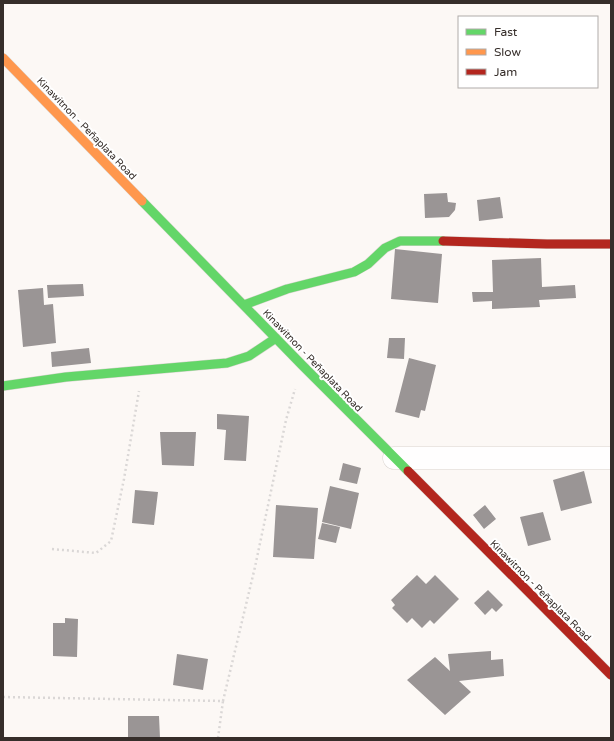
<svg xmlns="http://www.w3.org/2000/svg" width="614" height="741" font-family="'Varela Round',sans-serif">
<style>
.building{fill:#9a9595}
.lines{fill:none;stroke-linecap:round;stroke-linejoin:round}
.street-casing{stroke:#d9d4d0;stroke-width:23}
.fast-casing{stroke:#d9d4d0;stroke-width:10}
.slow-casing{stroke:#d9d4d0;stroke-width:10}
.jam-casing{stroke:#d9d4d0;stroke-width:10}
.path{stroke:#dad7d6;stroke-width:2.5;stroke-dasharray:2 3;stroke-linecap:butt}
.street{stroke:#fffefe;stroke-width:22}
.fast{stroke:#63d668;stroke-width:9}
.slow{stroke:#ff974d;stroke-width:9}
.jam{stroke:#b3261e;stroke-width:9}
.labels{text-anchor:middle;stroke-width:4;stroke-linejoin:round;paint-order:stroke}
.street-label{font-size:10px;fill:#362e2a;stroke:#fff}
</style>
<rect width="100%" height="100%" fill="#fcf8f5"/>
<path class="building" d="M447,193L448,202L456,203L455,210L449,217L425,218L424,194Z
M500,197L503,218L479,221L477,200Z
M395,249L442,254L438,303L391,299Z
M541,258L542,287L575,285L576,298L539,300L540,307L492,309V301L473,302L472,292H493L492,260Z
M83,284L84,296L48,298L47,285Z
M43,288L44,305L53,304L56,343L23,347L18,290Z
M389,338H405L404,359L387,358Z
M89,348L91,363L52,367L51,352Z
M409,358L436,365L425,411L421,410L419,418L395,412Z
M217,414L249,416L246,461L224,460L226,430L217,429Z
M160,432H196L194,466L162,465Z
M343,463L361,468L357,484L339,480Z
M584,471L592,503L561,511L553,480Z
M330,486L359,493L351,529L322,522Z
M135,490L158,492L154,525L132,523Z
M276,505L318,508L314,559L273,557Z
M485,505L496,519L484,529L473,515Z
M543,512L551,540L528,546L520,517Z
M322,523L340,527L336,543L318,539Z
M417,575L426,584L435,575L459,599L434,624L430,620L422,628L412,618L407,623L392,608L395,605L391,600Z
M488,590L503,605L496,612L492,608L485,615L474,603Z
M65,618L78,619L77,657L53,656V623H65Z
M491,651V660L503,659L504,676L459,681L471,692L445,715L407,680L435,657L450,671L448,654Z
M177,654L208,659L203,690L173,685Z
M128,716H159L160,738H128Z"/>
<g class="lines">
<g class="street-casing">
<path id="street" d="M394,458H611"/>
</g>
<g class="fast-casing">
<path id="fast" d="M142,201L302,365L408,471
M244,305L287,289L354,272L368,264L385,248L400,241H443
M3,386L66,377L227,363L249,356L276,338"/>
</g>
<g class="slow-casing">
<path id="slow" d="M3,58L142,201"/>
</g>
<g class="jam-casing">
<path id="jam" d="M443,241L547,244H611
M408,471L611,675"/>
</g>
<path class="path" d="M52,549L96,553L111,541L124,479L139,391
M3,697L223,701L255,567L286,420L295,389
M218,738L223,701"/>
<use href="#street" class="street"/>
<use href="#fast" class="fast"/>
<use href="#slow" class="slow"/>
<use href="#jam" class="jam"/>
</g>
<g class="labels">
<g class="street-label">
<text transform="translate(87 128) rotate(46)" y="4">Kinawitnon - Peñaplata Road</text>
<text transform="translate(313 360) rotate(46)" y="4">Kinawitnon - Peñaplata Road</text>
<text transform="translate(541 590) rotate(45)" y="4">Kinawitnon - Peñaplata Road</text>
</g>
</g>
<rect width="614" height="741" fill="none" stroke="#362e2a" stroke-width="8"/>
<rect x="458" y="16" width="140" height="72" fill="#ffffff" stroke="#afabaa"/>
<rect x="466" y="29" width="20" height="6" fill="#63d668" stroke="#afabaa"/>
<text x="494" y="36" font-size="12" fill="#362e2a">Fast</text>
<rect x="466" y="49" width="20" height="6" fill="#ff974d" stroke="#afabaa"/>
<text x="494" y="56" font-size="12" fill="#362e2a">Slow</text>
<rect x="466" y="69" width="20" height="6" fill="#b3261e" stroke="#afabaa"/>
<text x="494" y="76" font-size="12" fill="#362e2a">Jam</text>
</svg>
